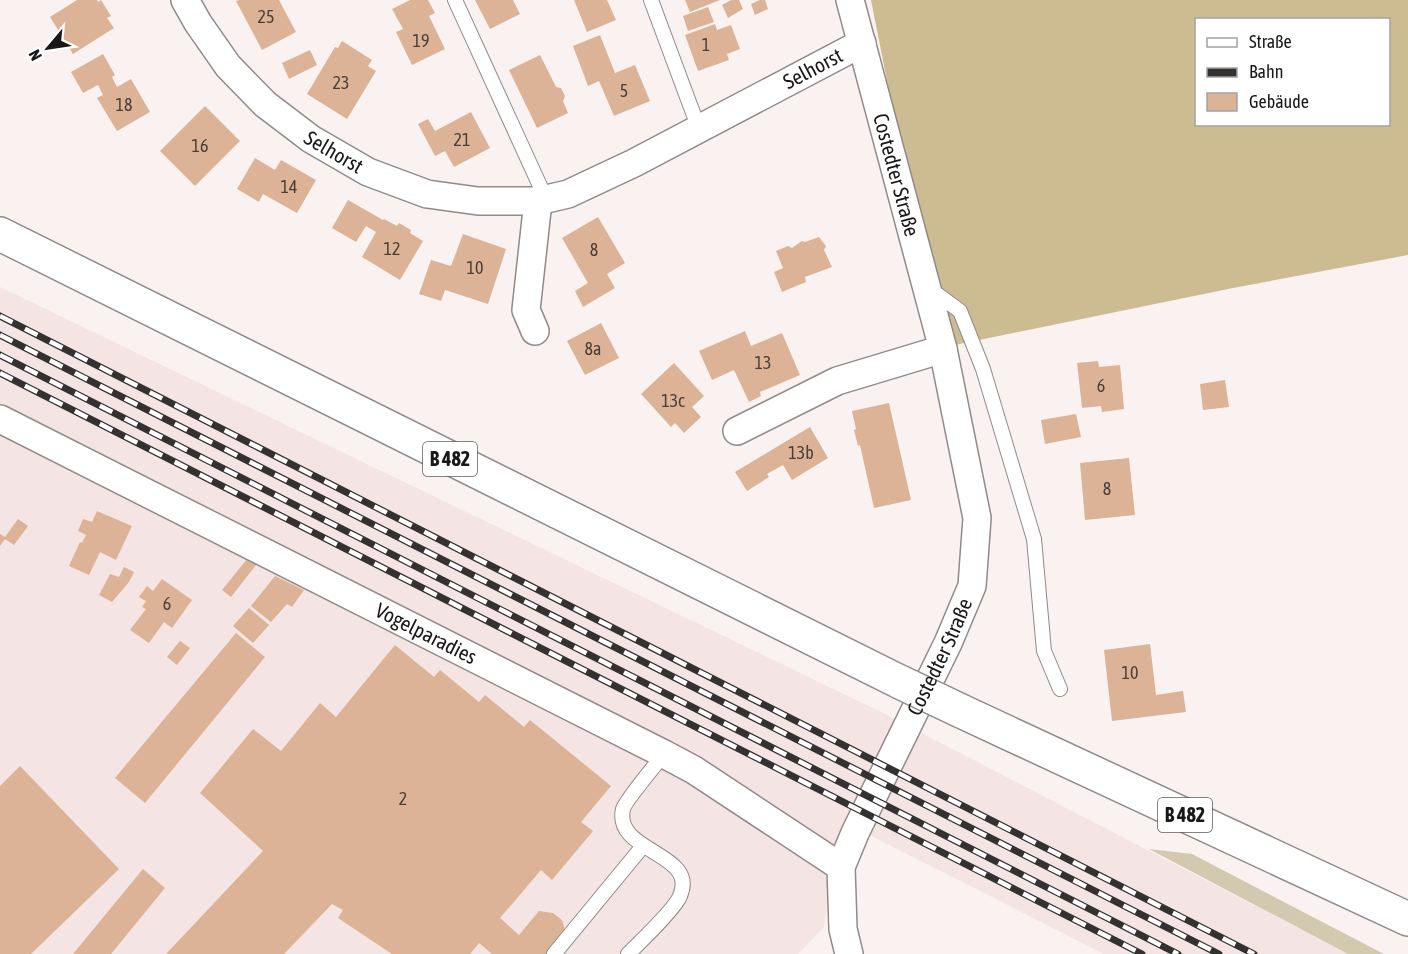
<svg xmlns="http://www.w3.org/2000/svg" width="1408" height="954" font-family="'Asap Condensed',sans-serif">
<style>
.built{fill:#f4e4e3}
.green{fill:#d3c9af}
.forest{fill:#cdbc91;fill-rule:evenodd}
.building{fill:#dcb396}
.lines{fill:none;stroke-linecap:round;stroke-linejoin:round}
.lane-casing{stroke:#908a89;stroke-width:16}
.street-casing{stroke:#908a89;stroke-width:30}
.primary-casing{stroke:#908a89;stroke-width:36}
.lane{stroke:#fff;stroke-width:14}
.street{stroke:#fff;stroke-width:27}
.primary{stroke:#fff;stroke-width:33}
.rail-casing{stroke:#343131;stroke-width:7}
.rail{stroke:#fff;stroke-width:4.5;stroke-dasharray:14;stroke-linecap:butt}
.primary-bridge-casing{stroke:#908a89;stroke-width:36;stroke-linecap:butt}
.primary-bridge{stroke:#fff;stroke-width:33}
.labels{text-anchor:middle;stroke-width:6;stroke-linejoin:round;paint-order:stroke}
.number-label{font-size:18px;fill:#4a3e37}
.shield{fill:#fff;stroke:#5e5d5d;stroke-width:1.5}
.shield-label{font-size:20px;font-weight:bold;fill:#191717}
.street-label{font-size:21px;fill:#191717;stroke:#fff}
</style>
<rect width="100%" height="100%" fill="#f9f2f1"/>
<path class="built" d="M0,287L883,713L1348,954H1104L852,826L831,868L824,927L798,954H0Z"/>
<path class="green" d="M1149,849L1192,854L1384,954H1348Z"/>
<path class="forest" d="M871,0H1408V255L1233,288L940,348ZM1196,20H1388V124H1196Z"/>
<path class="building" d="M77,0H97L98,2L101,0L111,16L107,18L114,28L73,54L50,17Z
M239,0H279L296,32L262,50L236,1Z
M410,0H428L435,13L429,16L445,49L412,65L396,32L403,29L392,9Z
M475,0H513L520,14L490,29Z
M574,0H607L616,20L587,32Z
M685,0H720L690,12Z
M731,0H739L743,9L728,18L722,5Z
M760,0H765L768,9L755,15L751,4Z
M708,7L714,22L688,31L683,16Z
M715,24L717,30L731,25L740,49L727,54L729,60L698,71L685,35Z
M600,35L615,73L635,65L650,101L614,116L599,81L588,86L573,46Z
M342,41L372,60L368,66L376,71L347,119L307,94L335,47L338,48Z
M310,50L317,65L289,79L282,63Z
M103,54L115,75L112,77L117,87L131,79L150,112L117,131L97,98L103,95L98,85L83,93L71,72Z
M540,55L556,87L561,88L565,96L563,101L568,113L537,128L509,70Z
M205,106L240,141L195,186L160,151Z
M471,112L490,148L454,167L445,151L435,156L418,124L428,119L435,131Z
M255,158L275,170L281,160L316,180L297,213L263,194L259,202L237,189Z
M348,200L383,220L384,219L397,226L399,223L411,230L410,233L423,241L400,280L362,257L376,232L366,226L356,242L332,228Z
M598,217L625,263L607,274L615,288L583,307L575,291L588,283L562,238Z
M463,234L506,249L488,304L445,290L441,301L419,294L431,260L451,266Z
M819,237L826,246L824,250L832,267L805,277L806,282L782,292L774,272L783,268L776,251L788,246L792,248L802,241L805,242Z
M601,323L619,358L585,375L567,341Z
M745,331L751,346L782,333L800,375L760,392L761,396L749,402L734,370L712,380L699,351Z
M1098,361L1099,367L1120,365L1124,409L1102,412L1101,406L1082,408L1077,363Z
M674,363L704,396L692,407L701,417L684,433L675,423L671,427L641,394Z
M1225,380L1229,407L1203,410L1200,384Z
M889,403L911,500L874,508L860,445L858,446L854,430L856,429L852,411Z
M1076,414L1081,437L1045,444L1041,420Z
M810,427L828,458L792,480L783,465L767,474L769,477L747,491L735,472Z
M1129,458L1135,515L1085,520L1080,463Z
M97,511L132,526L116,560L100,552L89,575L69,566L80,542L82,543L86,535L78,531L83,519L92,522Z
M18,519L28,526L14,545L5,539L0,546V534L5,537Z
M248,558L256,565L231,597L222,590Z
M124,567L134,572L129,582L112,602L99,595L110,574L119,577Z
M275,576L304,590L292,607L287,604L271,622L251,606Z
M162,579L192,600L172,628L164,622L149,643L130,630L146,609L142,607L146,601L139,597L147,586L153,591Z
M249,608L269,625L253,643L233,626Z
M236,633L265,657L145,803L115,778Z
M180,641L190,648L177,665L167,657Z
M1150,644L1156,695L1183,691L1186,712L1112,721L1104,650Z
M395,645L434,677L440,670L479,702L485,695L524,727L530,720L611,786L581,822L593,831L552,880L541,870L500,918L519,935L539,911L553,913L562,920L566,933L549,954H492L479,943L470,954H392L338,918L343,910L332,904L284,954H166L263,851L200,793L253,729L281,751L320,703L336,717Z
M20,766L119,869L31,954H0V786Z
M143,869L165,888L111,954H73Z"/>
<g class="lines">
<g class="lane-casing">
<path id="lane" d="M455,0L546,199
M651,0L699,129
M930,289L960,311L983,369L1034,539L1044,651L1060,689
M554,954L643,846
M628,954C640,942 675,909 680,896C699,852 613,853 623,809C625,801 657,763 664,754"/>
</g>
<g class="street-casing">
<g id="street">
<path id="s1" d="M185,0L198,23L228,66L265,104L311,139L368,172L427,194L478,201H538L568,194L634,163L862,43"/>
<path d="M535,331L526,310L538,201"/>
<path id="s2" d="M0,419L664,754L694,770L841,867"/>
<path d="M737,431L837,381L943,349"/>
<path id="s3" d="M849,954L843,929L841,867L855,833L948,643L972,586L977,518L943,349L850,0"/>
</g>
</g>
<g class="primary-casing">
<path id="primary" d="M0,234L900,682
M961,711L1408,919"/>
</g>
<use href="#lane" class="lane"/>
<use href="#street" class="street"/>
<use href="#primary" class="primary"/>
<g class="rail-casing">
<path id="rail" d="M0,316L1254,954
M0,335L1219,954
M0,355L1178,954
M0,373L1142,954"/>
</g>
<use href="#rail" class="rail"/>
<g class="primary-bridge-casing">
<path id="primary-bridge" d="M900,682L961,711"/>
</g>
<use href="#primary-bridge" class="primary-bridge"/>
</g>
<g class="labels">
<g class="number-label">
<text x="266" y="23">25</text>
<text x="421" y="47">19</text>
<text x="706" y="51">1</text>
<text x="341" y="89">23</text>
<text x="624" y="97">5</text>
<text x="124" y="111">18</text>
<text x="462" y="146">21</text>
<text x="200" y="152">16</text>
<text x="289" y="193">14</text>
<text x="392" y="255">12</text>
<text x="594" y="256">8</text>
<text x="475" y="274">10</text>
<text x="593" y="355">8a</text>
<text x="763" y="369">13</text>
<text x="1101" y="392">6</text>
<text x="673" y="407">13c</text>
<text x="801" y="459">13b</text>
<text x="1107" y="495">8</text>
<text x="167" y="610">6</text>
<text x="1130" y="679">10</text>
<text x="403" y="805">2</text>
</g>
<g class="shield">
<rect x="423" y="442" width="54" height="34" rx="4.5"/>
<rect x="1158" y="798" width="54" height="34" rx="4.5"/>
</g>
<g class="shield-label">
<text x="450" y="466">B 482</text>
<text x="1185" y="822">B 482</text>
</g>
<g class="street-label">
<text dy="7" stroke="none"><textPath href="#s1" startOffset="736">Selhorst</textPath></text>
<text dy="7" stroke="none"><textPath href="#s1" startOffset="216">Selhorst</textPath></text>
<text transform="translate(896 175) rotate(75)" y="7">Costedter Straße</text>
<text dy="7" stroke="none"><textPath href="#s2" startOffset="477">Vogelparadies</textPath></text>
<text dy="7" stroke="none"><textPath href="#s3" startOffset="320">Costedter Straße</textPath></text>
</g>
</g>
<rect x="1195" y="18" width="195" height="108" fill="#ffffff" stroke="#a3a2a2" stroke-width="1.5"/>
<rect x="1207" y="38" width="30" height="9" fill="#ffffff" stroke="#a3a2a2" stroke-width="1.5"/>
<text x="1249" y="48" font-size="18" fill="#191717">Straße</text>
<rect x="1207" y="68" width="30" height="9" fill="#343131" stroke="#a3a2a2" stroke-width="1.5"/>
<text x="1249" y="78" font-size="18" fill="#191717">Bahn</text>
<rect x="1207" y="93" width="30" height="18" fill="#dcb396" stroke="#a3a2a2" stroke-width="1.5"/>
<text x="1249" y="108" font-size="18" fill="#191717">Gebäude</text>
<g transform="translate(48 48) rotate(241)" stroke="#ffffff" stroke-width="4.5" paint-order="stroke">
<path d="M0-4.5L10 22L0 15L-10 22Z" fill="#191717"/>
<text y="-9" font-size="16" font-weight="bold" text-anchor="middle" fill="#191717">N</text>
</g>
</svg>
